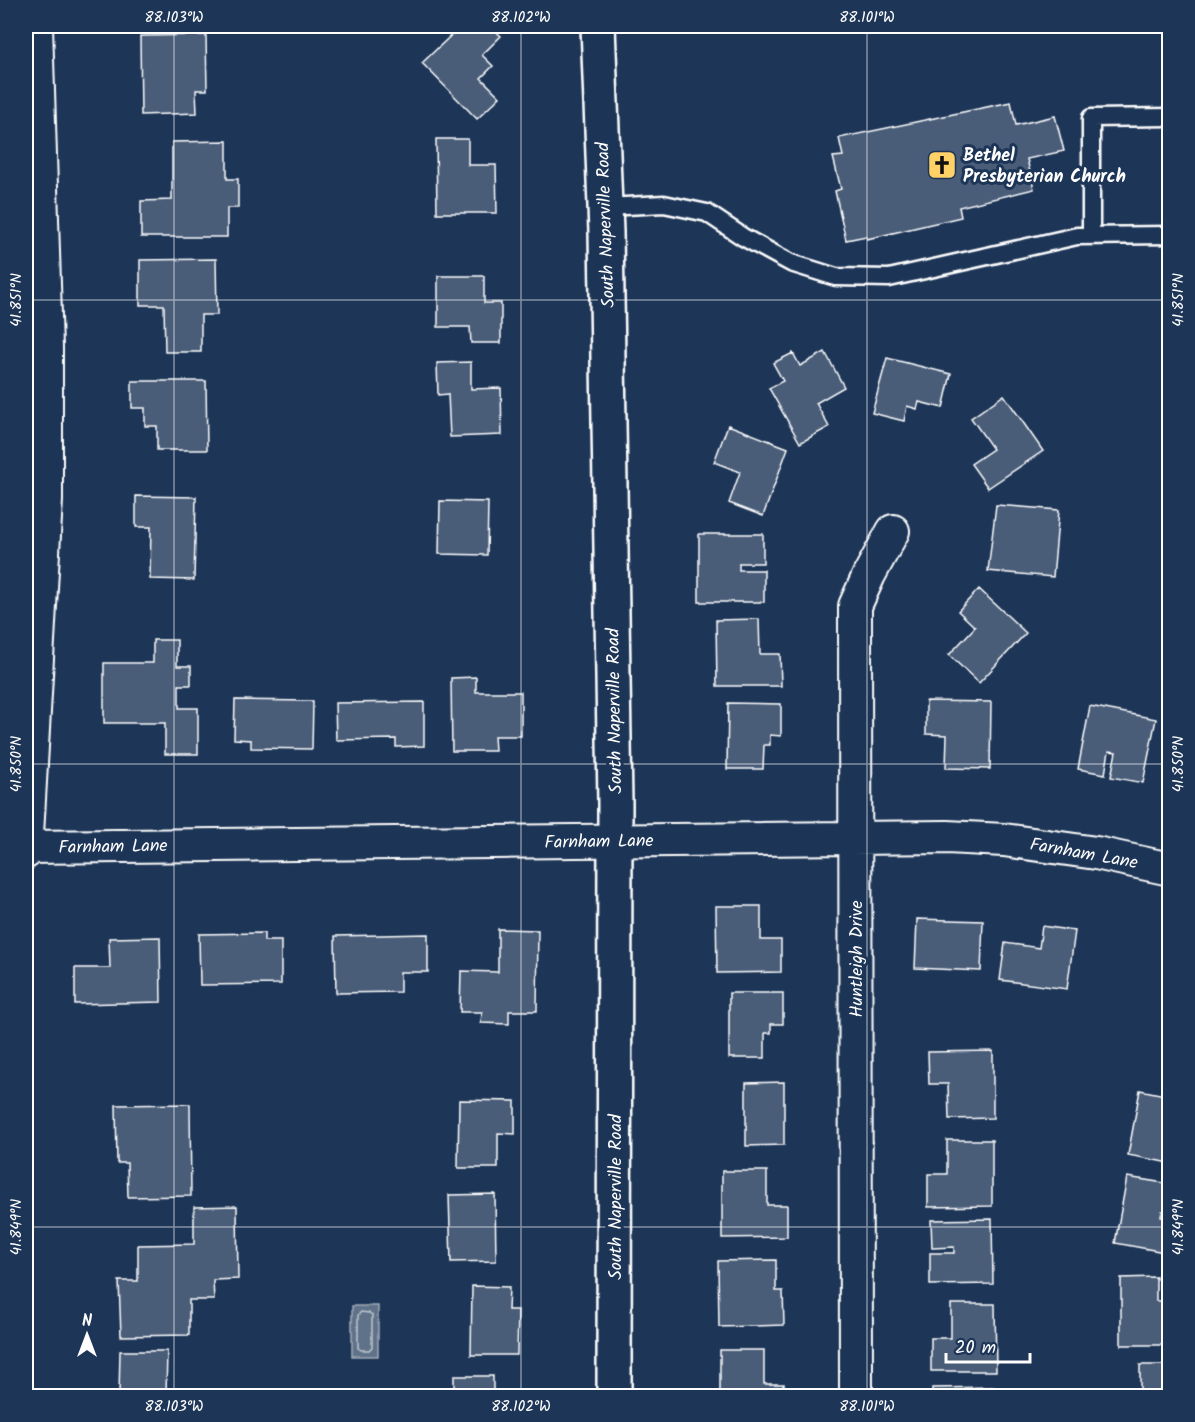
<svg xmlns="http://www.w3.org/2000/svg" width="1195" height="1422" font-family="Kalam,sans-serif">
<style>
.water{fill:#617289;stroke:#a0aab8;stroke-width:1.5}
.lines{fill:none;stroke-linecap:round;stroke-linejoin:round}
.shore{stroke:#c0c7d0;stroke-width:1.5}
.building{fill:#4a5d79;stroke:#fff;stroke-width:1.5}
.service-casing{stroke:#fff;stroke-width:21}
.minor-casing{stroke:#fff;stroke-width:36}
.secondary-casing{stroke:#fff;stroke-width:38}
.service{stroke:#1d3557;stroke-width:16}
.minor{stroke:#1d3557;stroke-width:32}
.secondary{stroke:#1d3557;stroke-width:33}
.ticks{fill:none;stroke:#fff;stroke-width:1.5;stroke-opacity:0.45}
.labels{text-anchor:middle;stroke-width:6;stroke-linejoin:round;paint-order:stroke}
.poi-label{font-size:18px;font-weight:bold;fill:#fff;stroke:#1d3557;text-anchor:start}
.street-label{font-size:18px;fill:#fff;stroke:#1d3557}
.neatline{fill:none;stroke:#fff;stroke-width:2}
.ticks-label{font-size:15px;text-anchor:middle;fill:#fff}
</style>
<rect width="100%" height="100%" fill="#1d3557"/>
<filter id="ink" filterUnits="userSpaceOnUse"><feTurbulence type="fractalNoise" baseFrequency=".0167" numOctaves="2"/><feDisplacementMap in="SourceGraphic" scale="12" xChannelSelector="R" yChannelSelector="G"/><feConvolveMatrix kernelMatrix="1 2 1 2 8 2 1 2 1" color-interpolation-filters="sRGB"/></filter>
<g filter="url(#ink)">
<path class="water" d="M352,1306H378V1356H352Z"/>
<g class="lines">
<path class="shore" d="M361,1312L369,1313L372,1315V1347L369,1350H361L358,1348V1315Z"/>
</g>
<path class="building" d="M461,26H490L501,36L482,55L493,66L481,78L500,97L477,119L422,63Z
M206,35L207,90H196L197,113L141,115L140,36Z
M1011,102L1016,125L1055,116L1064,151L1027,159L1034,189L959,207L961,217L867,239L866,236L846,240L835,191L841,189L833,157L843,156L839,138Z
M436,139H468V165H496L497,213H437Z
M227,141V179H238V208H227V237H141V201L172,200V142Z
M216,259L217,315H201V352H165L164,305H140V260Z
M438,276H484V303H501V343H471L470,327H438Z
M825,352L844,387L816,403L829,427L800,443L769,388L783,381L773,363L793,353L800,366Z
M887,358L951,374L943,408L919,402L917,409L907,406L904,421L872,413Z
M471,362V389L501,388L502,435L450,437L448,394L438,395L437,363Z
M132,381H206L207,450H157V426H145V408H132Z
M1004,395L1043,451L988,488L971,464L993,449L971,418Z
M728,425L788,448L763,516L729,503L740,472L714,462Z
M136,496L196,497L194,580L150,579L151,527H136Z
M440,501L488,502L487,555L439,554Z
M996,505L1059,510L1053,577L988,571Z
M699,534H763V563H739V570H764V602H699Z
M979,589L1026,633L979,683L949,655L975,627L958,611Z
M759,619L760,654H780L781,686H717L716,620Z
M153,640H177V666H191V685H179V708H198V754H165V723H104V663H153Z
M476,677V692H521V736H494L495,751H452L451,678Z
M235,700L313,701L312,749L251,748V740L234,739Z
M926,701L991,702L990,769L946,768L947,735L926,734Z
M424,702V746L396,747V739L336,740L335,703Z
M728,703L781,704V736L770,735V745H764L763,769H727Z
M1090,706L1156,719L1143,783L1111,777L1116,752L1109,751L1105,774L1078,769Z
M716,906H761V940H781V972L717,973Z
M917,919L983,921L981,971L915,968Z
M1042,926L1075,931L1067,989L1000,980L1005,943L1039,948Z
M498,929L538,930L537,1011H509V1024L481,1023L482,1012H460L461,971L498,972Z
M264,933V941H281V984L200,985L199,934Z
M428,934V972H400V992L336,993L335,936Z
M160,937L161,1002L75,1004V968H110L109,938Z
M729,993H783V1024H771V1033H765V1058H729Z
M993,1051V1118L949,1119L948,1084H929L928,1052Z
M784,1082V1145L746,1146V1083Z
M1140,1090L1170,1096V1163L1128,1155Z
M459,1100L515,1101V1134L498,1133V1168H458Z
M190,1104L191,1196L128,1197L127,1163H117L116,1105Z
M947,1140H992V1206L928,1207V1174H947Z
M722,1171H767V1205H787V1237L722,1238Z
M1127,1177L1170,1184V1212L1162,1211L1161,1217L1170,1219V1253L1115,1243Z
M495,1194L496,1261L451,1262L449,1195Z
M237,1206L238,1279L213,1280L214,1300H189V1335L121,1336L119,1281H138V1245L194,1244V1207Z
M992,1219L993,1284L930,1285V1253H954V1247L932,1248L931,1220Z
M776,1260V1291H783L784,1325L719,1327L718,1261Z
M1156,1277V1301H1165V1312H1170V1345H1121V1278Z
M472,1286L509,1287L508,1310H518L517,1355H471Z
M951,1304H995L996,1371H931V1338H951Z
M720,1350H764V1384H784V1396H720Z
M120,1351H167L166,1396H119Z
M1140,1365H1170V1396H1109V1394H1140Z
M454,1376H493V1396H454Z
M993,1387V1396H932V1388Z"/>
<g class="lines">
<g class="service-casing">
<path id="service" d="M606,207L664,204L707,213L743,237L791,263L836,277L889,278L1077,236L1170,235
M1091,236V118L1170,117"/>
</g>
<g class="minor-casing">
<path id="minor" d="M26,847L947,837L1004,840L1096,853L1170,869
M26,852L46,500V348L36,26
M856,1396L855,606L869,575L893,531"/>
</g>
<g class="secondary-casing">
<path id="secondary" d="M598,26L606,232L615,803L614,1396"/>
</g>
<use href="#service" class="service"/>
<use href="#minor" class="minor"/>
<use href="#secondary" class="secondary"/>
</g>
</g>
<path class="ticks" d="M174,26V1396M521,26V1396M867,26V1396M26,300H1170M26,764H1170M26,1227H1170"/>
<defs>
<g id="church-square" transform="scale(1.5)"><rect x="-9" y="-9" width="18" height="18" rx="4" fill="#ffd166" stroke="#1d3557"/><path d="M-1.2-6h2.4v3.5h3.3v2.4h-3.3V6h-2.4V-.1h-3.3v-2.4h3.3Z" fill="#111"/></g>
</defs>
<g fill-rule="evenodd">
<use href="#church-square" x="942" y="165"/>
</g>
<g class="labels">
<g class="poi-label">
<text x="963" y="161">Bethel<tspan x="963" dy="21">Presbyterian Church</tspan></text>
</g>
<g class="street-label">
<text transform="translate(605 225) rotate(-92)" y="6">South Naperville Road</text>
<text transform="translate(614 711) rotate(-91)" y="6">South Naperville Road</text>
<text transform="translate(599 841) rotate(-1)" y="6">Farnham Lane</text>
<text transform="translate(113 846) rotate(-1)" y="6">Farnham Lane</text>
<text transform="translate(1084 853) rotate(10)" y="6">Farnham Lane</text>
<text transform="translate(856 959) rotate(-90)" y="6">Huntleigh Drive</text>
<text transform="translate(615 1197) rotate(-90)" y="6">South Naperville Road</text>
</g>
</g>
<rect width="1195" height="1422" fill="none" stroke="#1d3557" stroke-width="66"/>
<g transform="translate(87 1335)" stroke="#1d3557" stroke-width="4.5" paint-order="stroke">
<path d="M0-4.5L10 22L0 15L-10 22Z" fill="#ffffff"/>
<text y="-9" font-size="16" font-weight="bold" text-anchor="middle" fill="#ffffff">N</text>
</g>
<path d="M946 1353v9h84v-9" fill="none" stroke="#ffffff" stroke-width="3"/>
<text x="955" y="1353" font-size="18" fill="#ffffff" stroke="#1d3557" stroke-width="4.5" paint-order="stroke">20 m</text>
<rect x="33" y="33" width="1129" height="1356" class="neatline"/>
<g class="ticks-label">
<text x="174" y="22">88.103°W</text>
<text x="521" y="22">88.102°W</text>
<text x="867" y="22">88.101°W</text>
<text transform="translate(16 300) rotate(-90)" y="5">41.851°N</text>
<text transform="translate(1178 300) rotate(-90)" y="5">41.851°N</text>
<text transform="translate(16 764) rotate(-90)" y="5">41.850°N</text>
<text transform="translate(1178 764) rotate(-90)" y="5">41.850°N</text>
<text transform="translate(16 1227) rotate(-90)" y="5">41.849°N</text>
<text transform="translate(1178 1227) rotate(-90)" y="5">41.849°N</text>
<text x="174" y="1411">88.103°W</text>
<text x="521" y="1411">88.102°W</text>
<text x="867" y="1411">88.101°W</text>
</g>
</svg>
